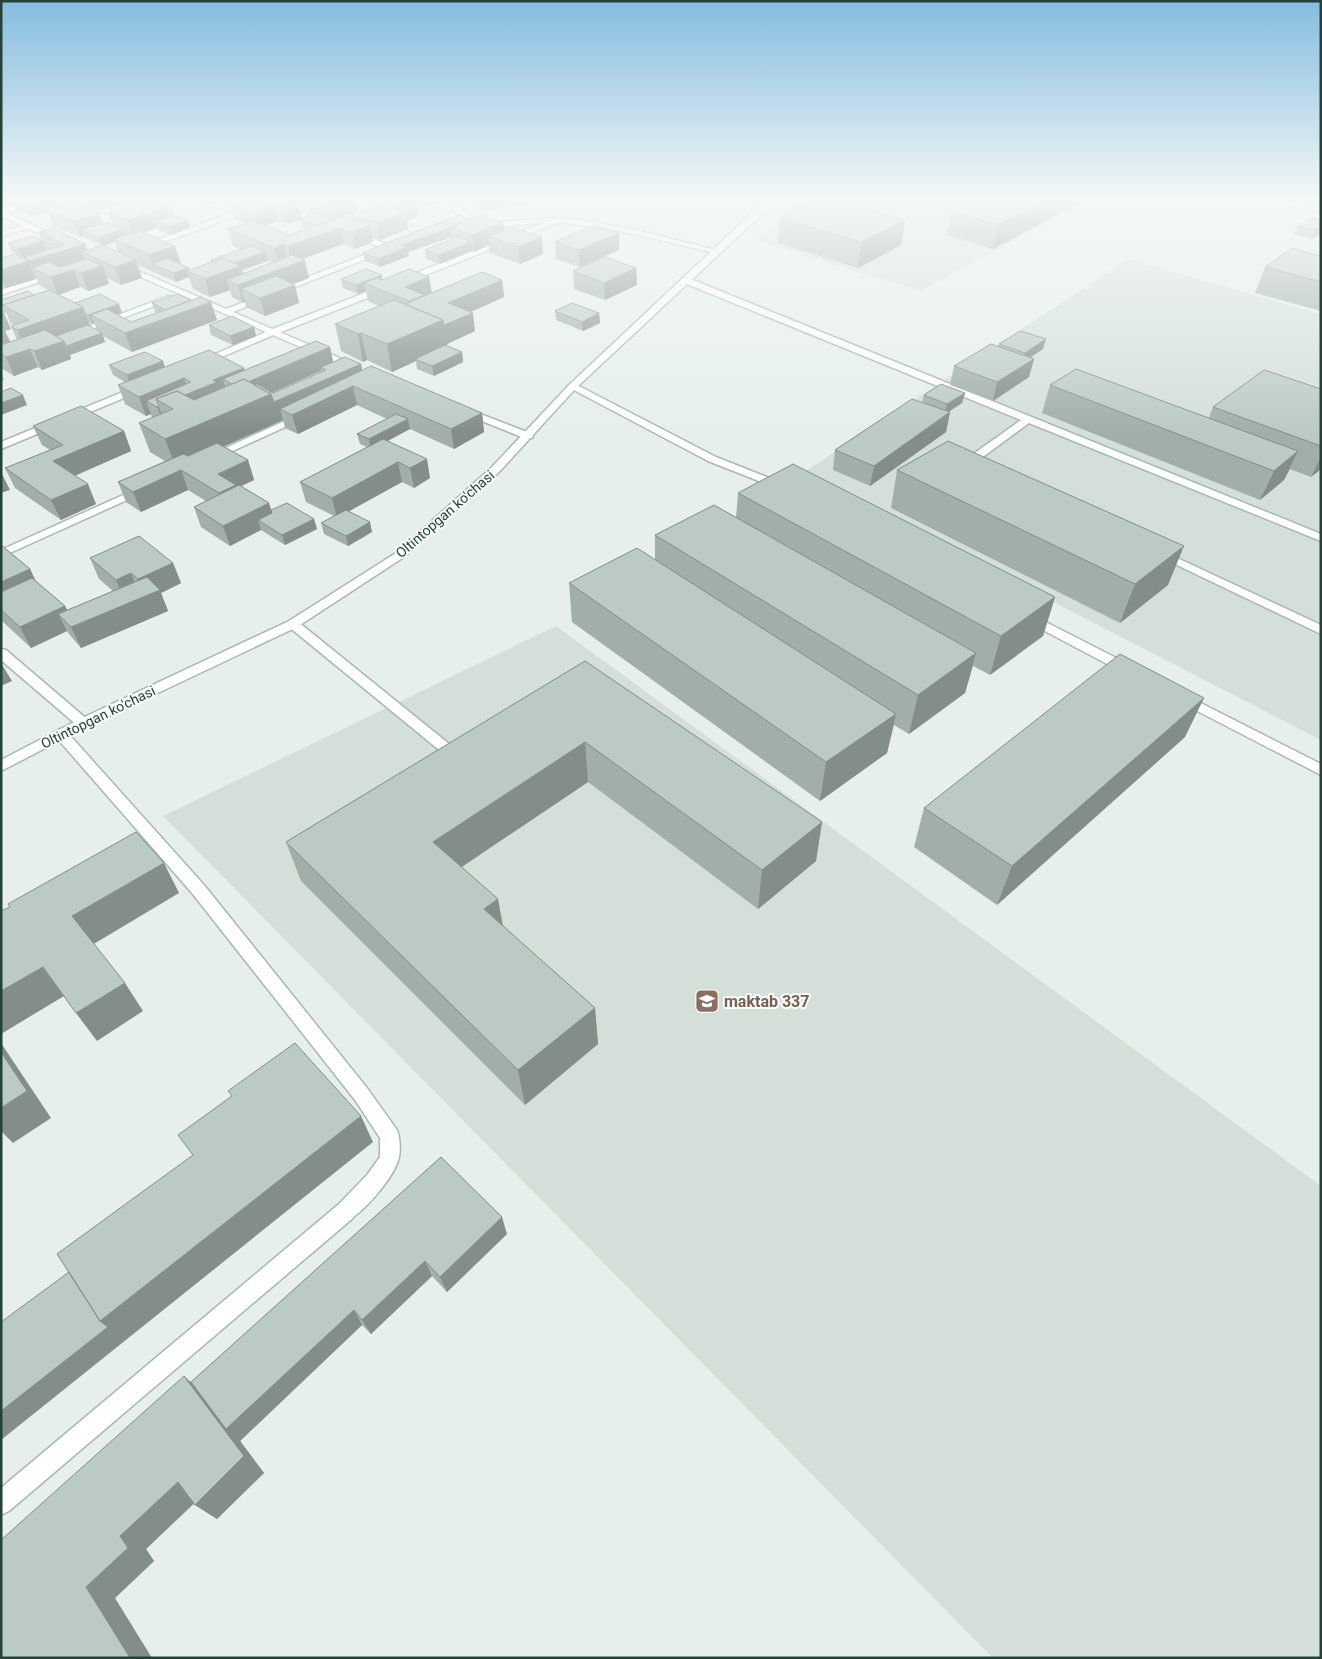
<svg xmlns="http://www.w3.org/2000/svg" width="1322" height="1659" font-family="Roboto,sans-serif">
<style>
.built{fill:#d4dfda}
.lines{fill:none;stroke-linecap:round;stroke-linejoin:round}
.service-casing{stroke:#a8b8b2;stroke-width:3}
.minor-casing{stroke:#a8b8b2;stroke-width:3}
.tertiary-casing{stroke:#a8b8b2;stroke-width:3}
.service{fill:#fff;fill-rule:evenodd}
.minor{fill:#fff;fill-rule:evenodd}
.tertiary{fill:#fff;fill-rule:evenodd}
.wall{fill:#a1aea9;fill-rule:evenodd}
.shaded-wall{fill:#838d89}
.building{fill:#bbcac4;stroke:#838d89}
.labels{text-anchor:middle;stroke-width:4;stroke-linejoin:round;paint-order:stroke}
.far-street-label{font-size:14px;fill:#24423a;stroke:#f7fbf9}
.education-label{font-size:16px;font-weight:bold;fill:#785e54;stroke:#f7fbf9;text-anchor:start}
</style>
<rect width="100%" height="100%" fill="#e6efeb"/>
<path class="built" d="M817,201H1089L920,291L757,241L796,206Z
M1128,259L1321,314V740L803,473Z
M556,626L1321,1186V1658H993L163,816Z"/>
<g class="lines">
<g class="service-casing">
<path id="service" d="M445,201H452L469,215L480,220L500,222L552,218L582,220L640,231L720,251L716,253L620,231L560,222L276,334L203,365H197L195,363L270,330L546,222C510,225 470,235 445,201Z
M1281,201H1290L1321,215V220Z
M28,224H31V228L1,236V232Z
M53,273L60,275L1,295V290Z
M682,278H688L1321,534V541L1029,423L976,462L979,465L978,467H970L964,462L965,460L1021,420L682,282Z
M168,296L175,298L76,336L73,337L69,334Z
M573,383L716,457L787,485L788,487L787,489H779L708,461L570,388L568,386Z
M140,385L145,388L143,390L1,449V442Z
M302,413L307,416L305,418L215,459H207L206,457Z
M143,486L147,487L148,489L147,491L1,557V550Z
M1160,550L1321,625V634L1156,555L1154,553Z
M1028,613L1134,667L1136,670L1134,673H1124L1024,620L1022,617Z
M293,620L297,621L459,752L461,755L459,758H449L289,627L287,624L289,621Z
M1183,694L1321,764V775L1178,701L1176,698L1178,695Z
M61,729L66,731L204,885L367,1088L397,1130C400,1138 401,1152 398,1161C392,1179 363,1214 346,1221L339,1218L336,1211L339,1204L367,1175L380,1157V1138L355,1100L192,893L56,737L54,734L56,731Z"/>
</g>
<g class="minor-casing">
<path id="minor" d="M24,201H35L6,213L62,238V242H56L1,216L2,207Z
M279,205H285L330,224L323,226L279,209Z
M249,207L256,209L144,249L137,247Z
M351,232H357L395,248L388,250L351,236Z
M379,249L386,251L233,312L358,366L360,368L355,371L120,268L127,266L226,309Z
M465,408L532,434L533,436L532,438H524L462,413L460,411Z
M1,649L6,650L88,720L90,723L88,726H78L1,660Z
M346,1201L353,1204L356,1211L353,1218L9,1511L1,1515V1488L339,1204Z"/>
</g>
<g class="tertiary-casing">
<path id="tertiary" d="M765,201H776L576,388L500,471L404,557L297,627L88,726L1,771V760L78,720L289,621L396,553L492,467L570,384Z"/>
</g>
<use href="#service" class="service"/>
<use href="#minor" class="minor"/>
<use href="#tertiary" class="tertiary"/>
</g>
<path class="wall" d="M12,201H57L59,206L72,202V201H133L95,211L99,213L103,223L112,224L108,213L174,215L188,220L190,228L171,235L158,230L157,228L144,233L181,264H180L189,268L190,270L211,262V260L242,250L233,246L228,229L246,223L234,219L230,202H293L301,218L311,215H310L307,201H356L358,211L344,216L352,219L351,214L441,203L418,207L419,216L407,221L408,229L380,240L372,237L373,242L355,249L343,244L302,259L309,278L293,284L295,285L299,303L265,316L246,307L245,302L243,303L232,297L230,290L210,297L193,289L189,277L176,282L138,265L142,278L121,285L107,278L109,284L88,291L80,287L59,295L75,303L122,313L118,315L131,322L157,313L155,312L152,303L217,320L132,352L103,336L105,342L70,355L71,359L42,370L38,367L14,376L1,368V300L34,295L49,290L39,285L36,277H35L36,279L6,288L1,286V258L25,259L24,257L47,250H46L22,257L12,252L8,243L43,241L39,232L85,244L87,250L101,245L84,238V236L80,237L53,226L48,212L30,216L15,208ZM300,220L302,227L307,229L289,235L264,225L278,221L288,224ZM115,242L118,252L104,246ZM267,260L272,262L243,274L242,270ZM3,312L7,314L10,323L14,325L11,326L17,340L10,342L5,331L11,329ZM88,322L92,324L94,323L97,330L89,326L90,325Z
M197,201H226L206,205Z
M469,201H527V204L480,211Z
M803,201L901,245L858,268L778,243L780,218L792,213V207Z
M1083,201L993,249L947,235L951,211Z
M1317,201H1321V207L1316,205Z
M1312,218L1321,233L1312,239L1294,234L1298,226Z
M471,219L503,222L504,230L542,237L543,254L520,264L490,253L489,245L474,252L472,251L440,264L426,259L425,250L452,240V237L408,252L409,256L380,267L365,261L363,253Z
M555,242L619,250L580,267L556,259Z
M1321,256V311L1255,293L1265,267Z
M636,268L637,285L605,300L574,289L573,271Z
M429,277L432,293L502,280L504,297L471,312L475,331L447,344V346L462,352L463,362L434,376L417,369L416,361L392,372L367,360L363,362L341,351L335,324L379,306L368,301L366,291L358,294L343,288L341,279L383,280Z
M555,311L599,313L600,323L583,331L556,320Z
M209,325L254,327L256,336L233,345L211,335Z
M999,344L1043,349L1030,357L1034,359L1029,377L993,401L950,385L954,366L998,346Z
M330,347L333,362L361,364L362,370L482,413L484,432L454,449L410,429L388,441L430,478L414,488L402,482L348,511L372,532L348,546L324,534L321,523L334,516L306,502L300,482L367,447L360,444L357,434L387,419L357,405L298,434L285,428L283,420L223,447L248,460L254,480L241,486L269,503L271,510L314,519L317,529L285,545L261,530L230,546L201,527L194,507L206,501L188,490L141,512L126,502L118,482L165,461L150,452L139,423L152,418L151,414L146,416L125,404L118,385L125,382L113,375L109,365L245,370ZM321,371L322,372L273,393V392Z
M1050,385L1209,418L1213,407L1321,389V469L1311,477L1290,469L1284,480L1260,500L1042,413Z
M965,393L962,403L948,412H950L946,432L870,486L833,470L835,450L922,402L924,395Z
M33,426L124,431L131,451L75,476L96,504L61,520L15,488L5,468L50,450L42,445Z
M897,470L1168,585L1120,623L891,508Z
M738,493L1055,597L1043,636L990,675L973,666L965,693L909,734L894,725L887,753L820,801L572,622L569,583L655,559V535L736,518Z
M1,545L30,569L35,580L65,606L67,610L113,591L99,579L90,558L173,563L181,583L161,593L168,611L81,648L69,634L67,631L31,648L1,620Z
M585,661L822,822L816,861L758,909L588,782L462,867L503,926L595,1008L598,1044L525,1105L301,881L286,842Z
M1185,737L997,905L914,847L924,808Z
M441,1157L507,1234L447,1292L432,1276L371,1334L362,1325L240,1441L264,1473L217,1519L194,1504L146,1549L154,1561L115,1598L1,1658L191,1382Z"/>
<path class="shaded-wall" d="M54,201H57L60,208L47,209L48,212L30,216L27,208Z
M101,201H133L86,214L83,206Z
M205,201H226L206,205Z
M337,201H356L358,211L344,216V218L331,223L328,206Z
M412,201H440L441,203L418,207L419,216L407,221L408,229L380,240L377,223L393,208Z
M479,201H527V204L480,211Z
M1045,201H1083L993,249L998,225Z
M298,203L302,220L300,219V220L288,224L284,208Z
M274,204L278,221L257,228L253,211Z
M171,205L176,221H155L157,228L133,236L128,220Z
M99,213L105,229L81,230L84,236L80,237L74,221Z
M1,217L4,224L1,225Z
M188,220L190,228L171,235L168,226Z
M905,220L901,245L858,268L861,242Z
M503,222L505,239L488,236L489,245L474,252L472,235Z
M370,225L373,242L355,249L352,232Z
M1321,227V233L1312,239L1316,230Z
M340,228L343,244L292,263L288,246Z
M451,228L452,237L408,252L409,256L380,267L378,259L401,245Z
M124,229L127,238L114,239L115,242L102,246L99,238Z
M619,233V250L580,267L579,250Z
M542,237L543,254L520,264L518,247Z
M43,241L46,250L22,257L18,249Z
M471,242L472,251L440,264L438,255Z
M85,244L89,255L82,252L86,263L47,275L33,268L30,261Z
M284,244L288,261L279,265L274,248Z
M175,246L181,264L164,269L152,264L149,255Z
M265,252L268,261L242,270L245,282L305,260L309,278L258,297L241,289L245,302L243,303L238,285L227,280L230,290L210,297L205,279L225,267Z
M136,260L142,278L121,285L115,267Z
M29,261L36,279L6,288L1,277V270Z
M103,266L109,284L88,291L81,273Z
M189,268L190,272L187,271L189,277L176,282L173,273Z
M636,268L637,285L605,300L604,283Z
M74,270L80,287L58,295L51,277Z
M382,275L383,284L364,283L366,291L358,294L356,285Z
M429,277L432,295L411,315L405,287Z
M502,280L504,297L450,321L448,303Z
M295,285L299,303L265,316L260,298Z
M211,302L217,320L132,352L125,333Z
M119,304L122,313L101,320L91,315L94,323L92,324L88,315Z
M83,307L90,325L25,348L17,330Z
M3,311L11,329L5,331L11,343L1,347V312Z
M473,313L475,331L447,344V347L415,359L416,361L392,372L387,344L443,320Z
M599,313L600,323L583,331L582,322Z
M254,327L256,336L233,345L230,336Z
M102,333L105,342L70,355L71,359L42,370L34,351L64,341Z
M361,333L367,360L363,362L358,334Z
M1046,339L1043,349L1022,363L1025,353Z
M330,347L334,366L321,367V371L262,397L236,387L223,379L228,396L173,409L156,399L166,425L164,426L157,407L146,401L151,414L146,416L139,397L184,378L190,394L213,380L244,368L248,381Z
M30,349L38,367L14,376L6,357Z
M462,352L463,362L434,376L432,366Z
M1034,359L1029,377L993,401L997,382Z
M163,361L166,371L130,385L127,375Z
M361,364L365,383L353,386L357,405L298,434L292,415L280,409L283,420L176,468L165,439L271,394Z
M1,374L4,380H1Z
M965,393L962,403L945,414L947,404Z
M23,395L27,405L1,415V403Z
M950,412L946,432L870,486L874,466Z
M482,413L484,432L454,449L451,429Z
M408,419L410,429L371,449L369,439Z
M124,431L131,451L62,481L53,461Z
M1298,451L1284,480L1260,500L1274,471Z
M1321,457V469L1311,477Z
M427,459L430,478L414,488L410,468Z
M248,460L254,480L237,488L226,513L219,493L218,474Z
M398,462L402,482L337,518L332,498Z
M181,470L188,490L141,512L133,492Z
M1,472L10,490L1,493Z
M88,484L96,504L61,520L51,500Z
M269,503L275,523L258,520L261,530L230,546L223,526Z
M314,519L317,529L285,545L282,535Z
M370,522L372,532L348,546L346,536Z
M1184,546L1168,585L1120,623L1135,584Z
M173,563L181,583L161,593L168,611L81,648L71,627L58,614L67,631L31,648L20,627L65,606L75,626L145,596L138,579Z
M30,569L40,590L1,607V582Z
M131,573L139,594L125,600L116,580Z
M1055,597L1043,636L990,675L1001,636Z
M976,653L965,693L909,734L918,695Z
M1,663L12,681L1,686Z
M1204,698L1185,737L997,905L1012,866Z
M896,714L887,753L820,801L826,762Z
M585,742L588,782L442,880L433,842Z
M822,822L816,861L758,909L762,870Z
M164,863L179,893L92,945L72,916Z
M498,899L505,937L484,909Z
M43,967L64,996L1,1034V991Z
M125,983L143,1011L97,1041L76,1013Z
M595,1008L598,1044L525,1105L518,1070Z
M1,1043L51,1118L13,1143L1,1131Z
M361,1116L373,1142L1,1440V1411L100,1321Z
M502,1217L507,1234L447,1292L440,1277Z
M425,1261L432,1276L371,1334L362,1320Z
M354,1310L362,1325L240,1441L264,1473L217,1519L195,1505L184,1376L205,1395Z
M178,1482L200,1497L146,1549L154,1561L115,1598L152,1658H130L86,1587L120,1536Z"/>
<path class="building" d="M14,201H54L27,208Z
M73,201H101L83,206Z
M143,201H160L171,205L128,220L108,213Z
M235,201H291L298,203L284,208L274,204L253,211L230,202Z
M312,201H338L341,202L328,206Z
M392,201H414L393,208L405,212L377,223L351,214Z
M803,201H819L801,209L792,207Z
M819,201H836L905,220L861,242L780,218Z
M972,201H1045L998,225L951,211Z
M72,202L99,213L74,221L47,209Z
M316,213L334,220L317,226L300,219Z
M174,215L188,220L168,226L155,221Z
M460,215L471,219L451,227V228L401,245L407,247L378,259L363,253L391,241Z
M482,215L503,222L472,235L451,227Z
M344,216L370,225L352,232L340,228L288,246L284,244L274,248L228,229L253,221L289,235Z
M1312,218L1321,223V227L1316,230L1298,226Z
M106,222L124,229L99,238L81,230Z
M594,225L619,233L579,250L555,242Z
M512,227L542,237L518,247L488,236Z
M53,228L85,244L30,261L24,257L64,245L39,232Z
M140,231L175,246L149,255L114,239Z
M33,236L43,241L18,249L8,243Z
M457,237L471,242L438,255L425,250Z
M102,245L136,260L115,267L82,252Z
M251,246L265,252L234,263L223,258L214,262L211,260Z
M1292,248L1321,256V282L1265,267Z
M15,254L29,261L1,270V258Z
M292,255L305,260L238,285L227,280Z
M605,257L636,268L604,283L573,271Z
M167,258L189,268L173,273L152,264Z
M223,258L241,266L205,279L187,271Z
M86,259L103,266L81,273L74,270L51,277L32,268L49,262L60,267Z
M366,269L382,275L356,285L341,279Z
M409,269L429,277L405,287L425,295L409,301L364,283L377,278L382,280Z
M482,272L502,280L448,303L473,313L444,325L443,320L405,304Z
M276,276L295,285L260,298L241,289Z
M49,290L83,307L17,330L11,326L29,320L3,305Z
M28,291L34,295L3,305L1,304V300Z
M100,294L119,304L88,315L85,313L83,307L75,303Z
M178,294L191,300L165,310L152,303Z
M201,297L211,302L125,333L91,315L107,309L131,322Z
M394,300L443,320L387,344L361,333L358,334L335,324Z
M572,303L599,313L582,322L555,311Z
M232,316L254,327L230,336L209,325Z
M88,325L102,333L66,346L64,341L56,336Z
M45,330L64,341L34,351L30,349L6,357L1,354V345Z
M1020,331L1046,339L1025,353L999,344Z
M316,341L330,347L248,382L244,379L232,384L223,379Z
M991,344L1034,359L997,382L954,366Z
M445,345L462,352L432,366L415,359Z
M209,350L244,368L213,380L217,382L185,395L177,391L156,399L159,406L157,407L146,401L191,382L184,378L139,397L118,385Z
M145,352L163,361L127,375L109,365Z
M345,357L361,364L274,402L271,394L254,385L257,384L273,393L326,370L321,367Z
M371,366L482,413L451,429L353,386L292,415L280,409Z
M1076,369L1298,451L1274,471L1050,385Z
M1264,370L1321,389V446L1213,407Z
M244,379L271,394L165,439L139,423L173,409L156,399L177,391L194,400Z
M941,384L965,393L947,404L924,395Z
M11,388L23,395L1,403V392Z
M912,399L950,412L874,466L835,450Z
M81,406L124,431L53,461L88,484L51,500L5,468L63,445L33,426Z
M396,414L408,419L369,439L357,434Z
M383,439L427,459L410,468L398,462L332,498L300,482Z
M948,441L1184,546L1135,584L897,470Z
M217,443L248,460L218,474L236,485L219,493L181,470L133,492L118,482L183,454L188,456Z
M793,464L1055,597L1001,636L738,493Z
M239,485L269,503L223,526L194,507Z
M287,503L314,519L282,535L258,520L272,513L271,510Z
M714,505L976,653L918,695L655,535Z
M346,510L370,522L346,536L321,523Z
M139,536L173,563L138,579L131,573L116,580L90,558Z
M1,545L30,569L1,582Z
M637,548L896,714L826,762L569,583Z
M147,577L160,590L71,627L58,614Z
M32,578L65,606L20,627L1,610V592Z
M1120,654L1204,698L1012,866L924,808Z
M585,661L822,822L762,870L585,742L433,842L498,899L484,909L595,1008L518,1070L286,842Z
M136,832L164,863L72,916L125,983L76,1013L43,967L1,991V911L10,907L8,904Z
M295,1043L361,1116L100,1321L57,1254L193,1155L178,1135L232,1096L228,1091Z
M1,1052L27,1091L1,1108Z
M441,1157L502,1217L440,1277L425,1261L362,1320L354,1310L226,1429L191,1382Z
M69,1272L100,1321L108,1327L1,1411V1322Z
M184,1376L244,1456L195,1505L178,1482L120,1536L128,1548L86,1587L130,1658H1V1540Z"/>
<linearGradient id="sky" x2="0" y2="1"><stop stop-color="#84bce0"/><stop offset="0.46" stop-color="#f4f8f6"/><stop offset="1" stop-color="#f4f8f6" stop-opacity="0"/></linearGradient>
<rect width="1322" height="433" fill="url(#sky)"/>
<defs>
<g id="school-square" transform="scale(1.25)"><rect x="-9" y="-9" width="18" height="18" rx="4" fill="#8d6e63" stroke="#f7fbf9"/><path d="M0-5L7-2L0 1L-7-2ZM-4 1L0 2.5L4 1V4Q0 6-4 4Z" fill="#fff"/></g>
</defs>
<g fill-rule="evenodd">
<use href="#school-square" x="707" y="1001"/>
</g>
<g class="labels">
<g class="far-street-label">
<text transform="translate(445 514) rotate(-41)" y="5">Oltintopgan ko'chasi</text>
<text transform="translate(98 717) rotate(-26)" y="5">Oltintopgan ko'chasi</text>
</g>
<g class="education-label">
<text x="724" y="1007">maktab 337</text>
</g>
</g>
<rect width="1322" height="1659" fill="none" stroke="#24423a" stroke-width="5"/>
</svg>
